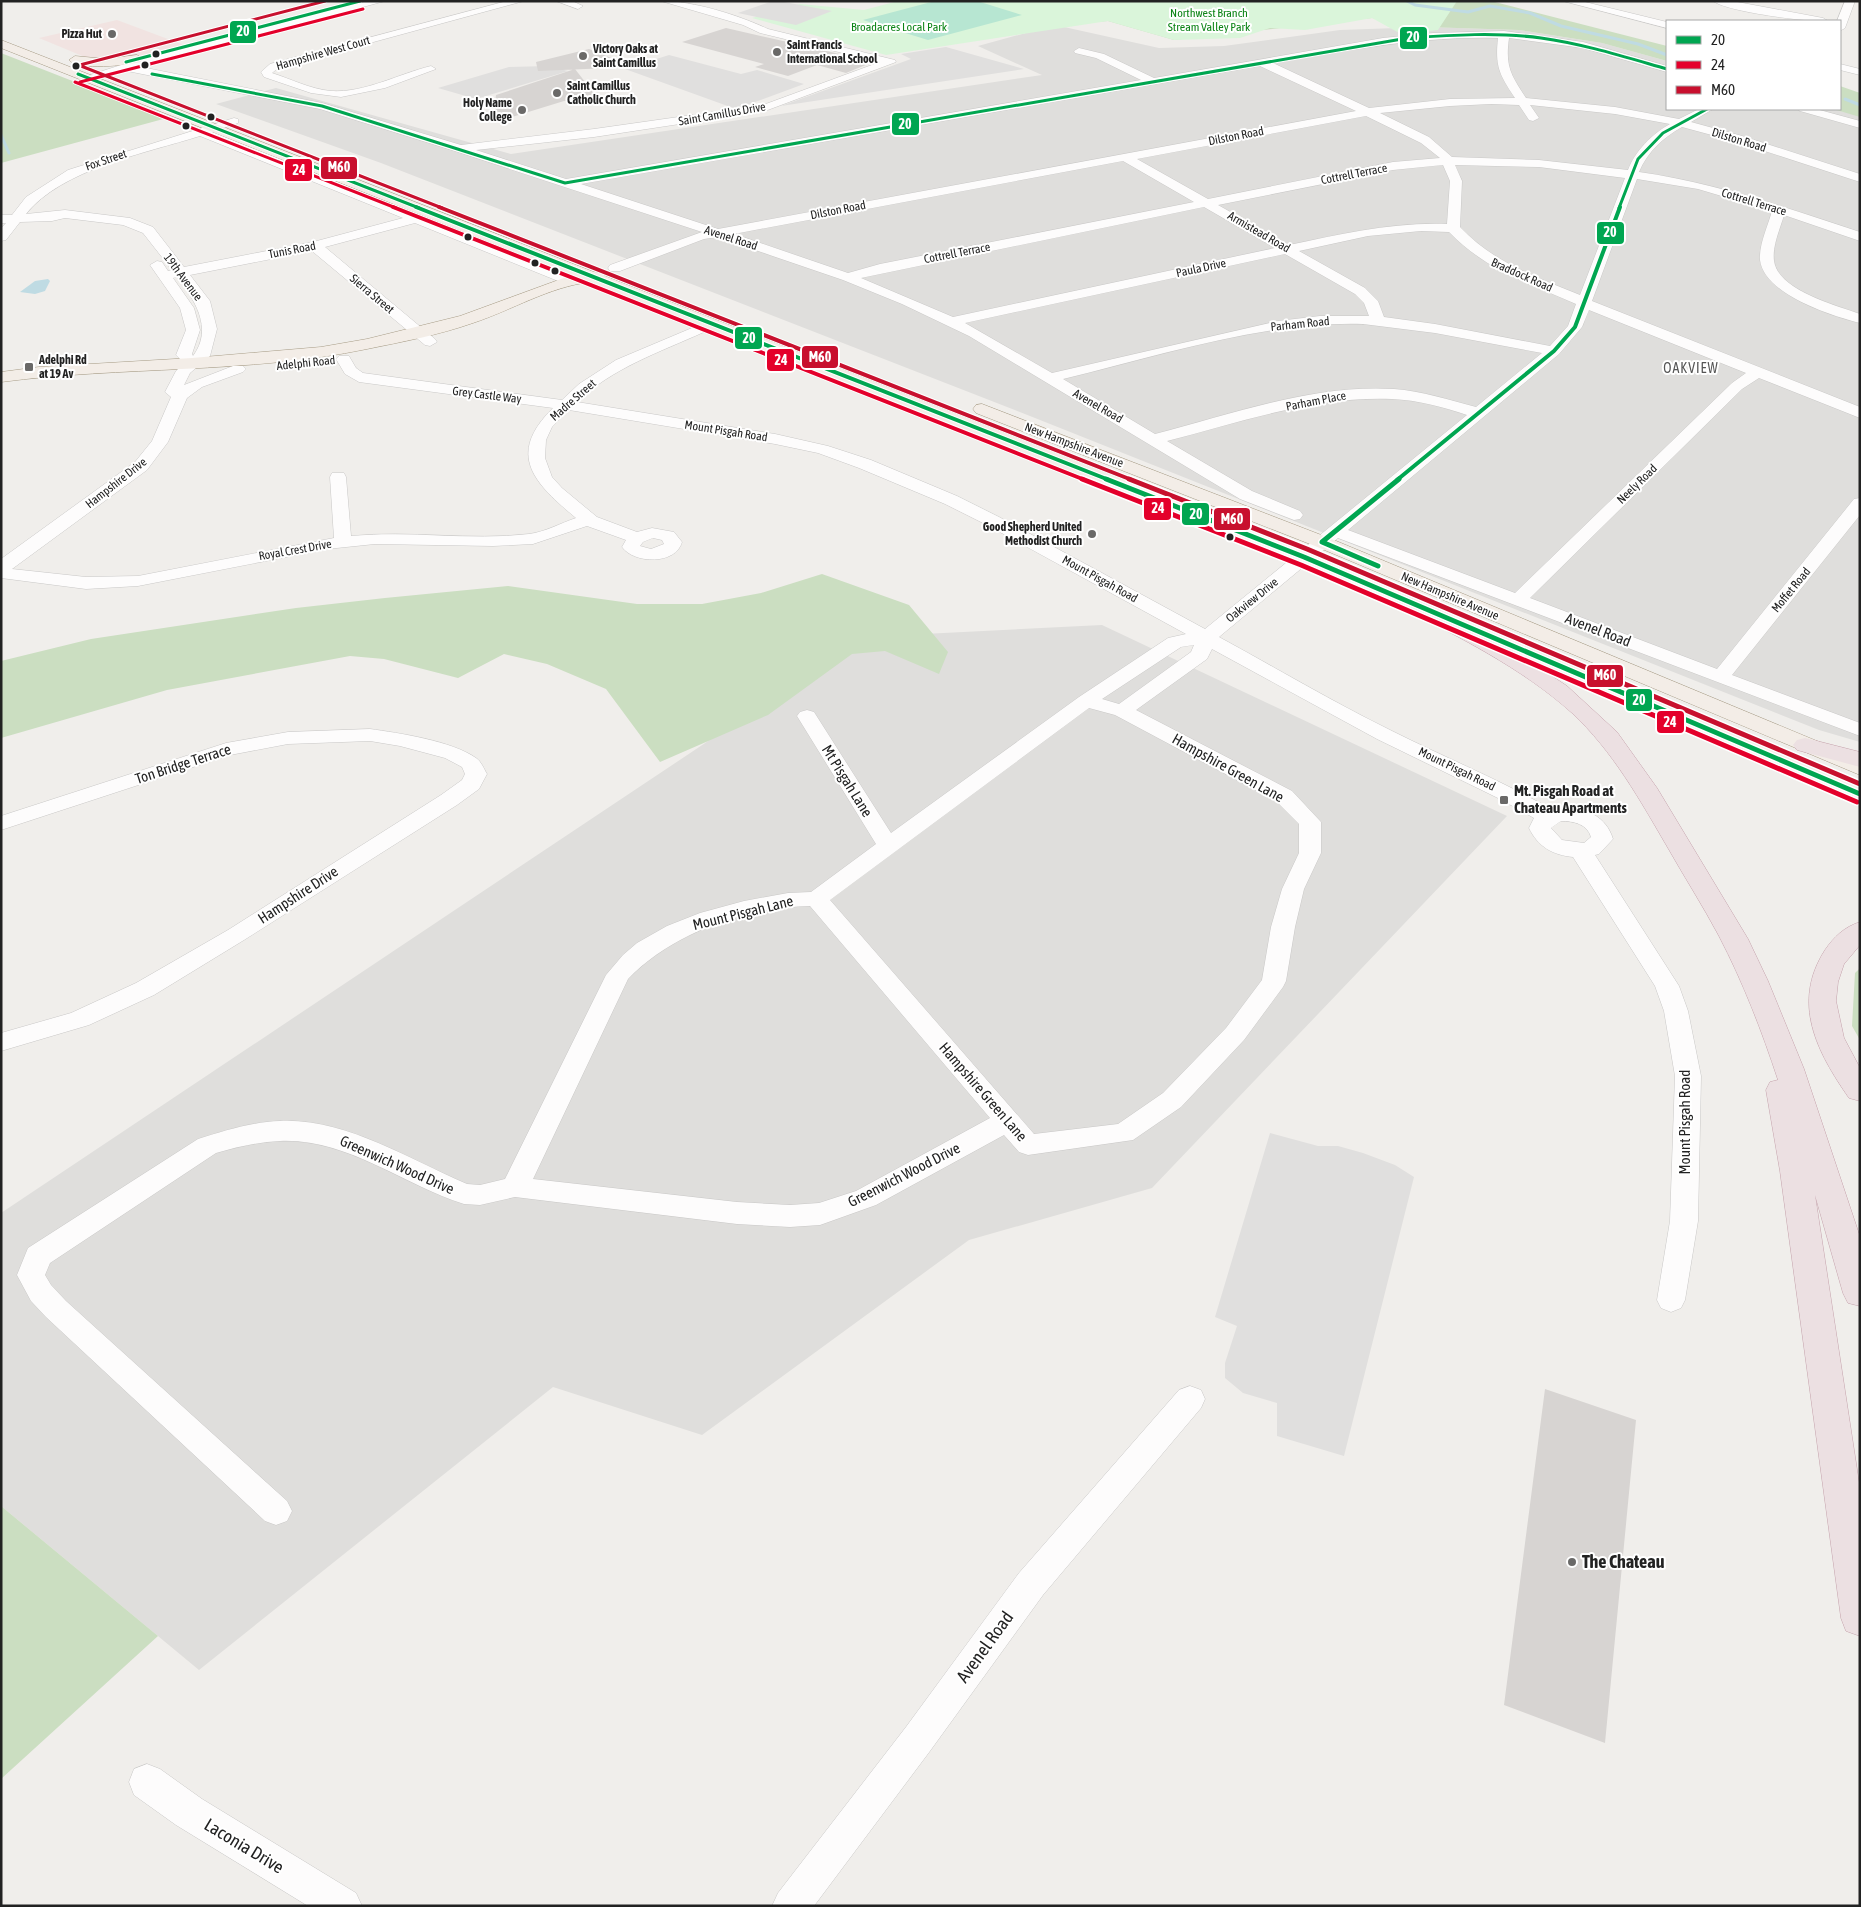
<svg xmlns="http://www.w3.org/2000/svg" width="1861" height="1907" font-family="'Asap Condensed',sans-serif">
<style>
.residential{fill:#dfdedc}
.commercial{fill:#f1e3e1}
.forest{fill:#cbdec1}
.park{fill:#daf5da}
.pitch{fill:#b7e6d2}
.parking{fill:#e0dfde}
.water{fill:#bfdbe3}
.lines{fill:none;stroke-linecap:round;stroke-linejoin:round}
.stream{stroke:#bfdbe3;stroke-width:3}
.building{fill:#d7d4d2}
.minor-casing{stroke:#c9c8c7;stroke-width:1}
.major-casing{stroke:#a79c86;stroke-width:1}
.highway-casing{stroke:#c5a2ac;stroke-width:1}
.minor{fill:#fdfcfc;fill-rule:evenodd}
.major{fill:#f3ede7;fill-rule:evenodd}
.highway{fill:#ece0e2;fill-rule:evenodd}
.bus-1-far2-casing{stroke:#fff;stroke-width:5}
.bus-1-far1-casing{stroke:#fff;stroke-width:6}
.bus-1-casing{stroke:#fff;stroke-width:8}
.bus-2-far2-casing{stroke:#fff;stroke-width:5}
.bus-2-far1-casing{stroke:#fff;stroke-width:6}
.bus-2-casing{stroke:#fff;stroke-width:8}
.bus-3-far2-casing{stroke:#fff;stroke-width:5}
.bus-3-far1-casing{stroke:#fff;stroke-width:6}
.bus-3-casing{stroke:#fff;stroke-width:8}
.bus-1-far2{stroke:#00a651;stroke-width:3}
.bus-1-far1{stroke:#00a651;stroke-width:4}
.bus-1{stroke:#00a651;stroke-width:5}
.bus-2-far2{stroke:#e4002b;stroke-width:3}
.bus-2-far1{stroke:#e4002b;stroke-width:4}
.bus-2{stroke:#e4002b;stroke-width:5}
.bus-3-far2{stroke:#c8102e;stroke-width:3}
.bus-3-far1{stroke:#c8102e;stroke-width:4}
.bus-3{stroke:#c8102e;stroke-width:5}
.poi-dot{fill:#6a6968;stroke:#fff;stroke-width:2}
.bus-dot{fill:#222;stroke:#fff;stroke-width:2}
.labels{text-anchor:middle;stroke-width:4;stroke-linejoin:round;paint-order:stroke}
.far-park-label{font-size:12px;fill:#0c8416;stroke:#fff}
.far-poi-label{font-size:12px;font-weight:bold;fill:#222;stroke:#fff;text-anchor:start}
.far-street-label{font-size:12px;fill:#222;stroke:#fff}
.far-neighbourhood-label{font-size:14px;letter-spacing:1px;fill:#555;stroke:#fff}
.street-label{font-size:15px;fill:#222;stroke:#fff}
.poi-label{font-size:15px;font-weight:bold;fill:#222;stroke:#fff;text-anchor:start}
.near-poi-label{font-size:18px;font-weight:bold;fill:#222;stroke:#fff;text-anchor:start}
.near-street-label{font-size:18px;fill:#222;stroke:#fff}
.line-badge{stroke:#fff;stroke-width:2}
.badge-label{font-size:14px;text-anchor:middle;font-weight:bold;fill:#fff}
</style>
<rect width="100%" height="100%" fill="#f0eeeb"/>
<path class="residential" d="M1055,25L1159,48L1224,46L1340,30L1426,27L1519,30L1602,43L1667,61V109H1834L1860,116V742L1819,730L1035,418L381,163L216,104L276,88L511,154L1042,75L978,46Z
M1102,625L1507,816L1152,1188L969,1240L702,1435L553,1387L199,1670L1,1506V1213L864,637Z"/>
<path class="commercial" d="M117,20L184,45L141,56L92,60L39,38Z"/>
<path class="forest" d="M1083,1H1491L1667,46V61L1602,43L1519,30L1426,27L1372,18L1174,40L1108,21L1055,25Z
M1,53L167,118L1,163Z
M1840,86L1860,93V117L1833,109H1840Z
M822,574L909,605L948,652L939,674L885,651L852,654L768,715L660,762L606,689L547,664L504,654L458,678L384,659L350,656L167,690L1,738V661L91,639L296,608L385,598L508,586L637,604H702L761,593Z
M1860,968V1040L1852,1026L1855,973Z
M1,1506L158,1636L1,1779Z"/>
<path class="park" d="M898,1H1457L1438,30L1401,34L1372,18L1305,30L1270,28L1240,38L1174,40L1108,21L886,55L752,18L800,4L864,10Z"/>
<path class="pitch" d="M935,1H977L1022,15L928,40L863,20Z"/>
<path class="parking" d="M779,1L832,11L796,25L738,13L770,2Z
M946,47L1024,69L781,106L911,59L901,54Z
M669,55L741,74L757,70L804,84L736,109L625,69Z
M548,66L568,71L476,99L438,88L509,67Z
M1270,1133L1318,1146H1338L1363,1153L1395,1165L1414,1177L1344,1456L1277,1436V1403L1243,1393L1225,1378V1363L1237,1326L1215,1317Z"/>
<path class="water" d="M48,279L50,281L45,291L35,294L20,292L35,281Z"/>
<g class="lines">
<path class="stream" d="M1407,1L1415,5L1468,12L1490,6L1530,13L1561,26L1638,44L1667,55
M1845,99L1860,105
M1,135L9,153"/>
</g>
<path class="building" d="M726,28L814,48L873,62L846,73L817,65L788,76L755,67L764,64L682,42Z
M589,49L633,67L538,71L536,62Z
M575,69L596,96L576,102L564,101L493,123L496,95Z
M1545,1389L1636,1420L1605,1743L1504,1705Z"/>
<g class="lines">
<g class="minor-casing">
<path id="minor" d="M368,1H385L141,67L322,103L461,145L594,129L763,105L880,62L760,33L743,25L661,1C694,1 738,15 768,29L895,60L896,62L765,111L594,137L476,150L566,179L1141,80L1096,58L1075,53L1074,51L1079,48L1104,54L1154,78L1383,38L1433,33L1504,31L1583,42L1667,66V72L1583,48L1509,38C1505,67 1511,75 1526,98L1615,107L1679,119L1699,109H1713L1691,122L1742,136L1860,174V182L1734,141L1682,127C1664,137 1647,152 1639,172C1716,183 1787,208 1860,232V241L1784,215C1780,229 1772,246 1774,261C1778,290 1835,305 1860,314V323C1831,316 1764,294 1760,260C1759,244 1768,226 1772,211L1698,189L1637,179L1592,301L1860,407V418L1759,378L1742,389L1530,598L1717,669L1854,499L1860,498V515L1732,675L1860,723V736L1338,538L1219,637C1276,668 1333,702 1392,731C1442,756 1493,777 1542,804C1550,809 1554,807 1563,807C1586,808 1606,816 1613,839L1599,854L1595,855L1679,986L1688,1011L1701,1076L1698,1221L1685,1300L1681,1308L1671,1312L1661,1308L1657,1300L1670,1221L1675,1076L1664,1011L1655,986L1573,857C1553,855 1538,847 1529,828L1534,818L1500,799L1377,739L1212,649L1207,659L1136,710L1292,791L1321,822V853L1304,889L1295,927L1286,981L1283,987L1244,1040L1181,1107L1133,1140L1028,1155L1019,1152L1004,1135L876,1205L820,1225L790,1227L737,1224L515,1197L480,1205L464,1204C403,1185 347,1138 280,1141C258,1142 237,1147 216,1153L50,1263L45,1275L51,1285L66,1301L287,1501L292,1511L287,1521L276,1525L265,1521L46,1317L31,1301L17,1275L28,1248L198,1139C224,1131 251,1122 280,1121C345,1118 408,1159 467,1184L480,1185L505,1179L606,975L623,955L637,943L667,926L700,913L744,901L788,893L811,892L876,844L797,716L800,712L807,710L814,712L891,833L1079,697L1168,638L1186,634L987,525L945,504L859,468L818,453L775,444L569,410L552,427L546,440L545,458L552,477L562,488L597,517L637,532L652,528L674,532L682,542C676,565 634,564 622,547L626,540L587,526L533,544L493,546L375,544L327,549L138,586L86,589L1,578V559L135,462L152,441L171,397L165,392L176,371L184,363L176,355L186,330L180,308L150,265L157,261L162,262L168,271L172,270L143,233L123,225L65,218L52,221L20,222L6,240L1,241V228L6,223H1V215H12L26,197L68,170L234,118L238,119V123L212,132L573,277L575,280L573,283H563L415,223L325,247L435,339L437,342L430,346L425,345L312,251L190,275L210,301L217,329L210,356L190,373L184,385L233,366H243L246,369L243,372L202,387L187,398L168,442L147,470L12,569L86,577L138,576L334,538L330,477L332,473H344L346,477L351,536C410,530 470,541 529,534C545,532 561,523 576,518C535,484 505,455 553,408L359,382L345,374L336,359L339,356H349L356,368L363,373L562,400L579,384L616,360L699,325L706,329L704,332C660,352 612,368 577,402L775,434L828,446L871,460L957,496L999,517L1205,629L1467,415C1443,407 1418,400 1392,399C1315,396 1240,422 1167,441L1252,491L1300,511L1303,515L1300,519L1294,520L1240,499L969,336L902,304L843,280L717,237L704,239L620,271H610L608,268L610,265L702,232L455,151L320,109L127,71L86,81L81,78L121,65ZM1498,38C1495,66 1499,74 1515,98L1450,99L1369,108L1273,63C1348,50 1422,36 1498,38ZM1260,66L1356,111L718,229L581,184ZM1491,104L1519,105L1529,120L1533,121L1539,118L1530,105L1615,114L1670,124C1652,134 1635,151 1628,170L1539,160L1452,157L1429,137L1380,113L1450,106ZM1366,116L1421,143L1440,158L1393,162L1208,199L1137,159ZM200,136L403,218L313,242L184,267L153,227L130,218L65,210L26,214C62,169 146,153 200,136ZM1123,161L1194,202L880,264L848,273L734,234ZM1443,165L1450,181L1447,224C1393,222 1342,234 1289,245L1218,205L1393,170ZM1455,165L1539,167L1625,178L1580,295C1536,277 1494,263 1460,227L1462,181ZM1204,207L1275,248L953,317L861,278ZM1421,231L1449,232C1487,271 1529,283 1576,304L1568,326L1550,346L1435,324L1384,317L1378,301L1365,288L1299,251L1368,236ZM1285,254L1355,294L1364,303L1369,316H1320L1278,321L1052,373L965,323ZM177,277C194,299 214,328 193,356L192,354L200,330L194,308L173,278ZM1589,310L1746,373L1732,383L1515,593L1348,530L1559,354L1582,327ZM1363,324L1435,333L1542,353L1476,407C1449,400 1422,391 1394,389C1314,384 1232,414 1155,434L1063,379C1159,356 1264,321 1363,324ZM653,538L662,540L664,544L651,549L640,546L643,542ZM1194,645L1191,652L1119,704L1102,699L1181,647ZM1089,708L1115,715L1276,801L1299,824V853L1282,889L1271,927L1262,980L1226,1028L1163,1093L1118,1124L1034,1134L830,900ZM1561,821C1574,821 1587,824 1591,837L1584,843L1562,840L1551,828ZM810,906L990,1118L856,1191L819,1203L790,1205L737,1202L533,1179L628,979C672,933 746,907 810,906Z
M507,1H524L278,68L272,73C291,79 310,89 331,91C365,93 398,74 431,66L436,69L385,88L341,97L311,93L264,77L261,72L270,64Z
M556,1H572L583,6L578,9Z
M1563,1H1581L1667,22V28Z
M1713,1H1732L1823,18L1828,21C1808,22 1727,12 1713,1Z
M1845,1H1855L1845,28L1840,31V21H1837Z
M1840,64L1860,69V75L1840,70Z
M1798,109H1816L1860,121V128L1800,111Z
M370,729C399,733 452,741 476,758C481,761 484,769 487,774L479,789L457,805L244,940L154,995L89,1025L1,1051V1033L71,1013L136,983L228,930L441,795L462,780L465,774L462,767L445,758L400,746L370,741L288,744L230,755L1,830V816L226,743L288,732Z
M1190,1386L1201,1390L1205,1399L1201,1408L1043,1595L930,1751L814,1906H772L778,1893L906,1727L1019,1573L1179,1390Z
M147,1764L160,1769L202,1799L356,1893L362,1906H308L176,1825L134,1795L129,1782L134,1769Z"/>
</g>
<g class="major-casing">
<path id="major" d="M1,40L594,272L603,273L605,276L1311,553L1860,785V801L1297,561L590,282C549,287 512,310 473,323C439,335 401,342 367,349C247,374 122,366 1,382V372L39,367L192,358L321,347L367,339L460,316L572,275L1,48Z
M137,55L143,59L141,62C127,65 79,71 69,60L75,56L106,59Z
M982,404L1329,538L1860,759V775L1315,546L976,413L973,409L976,405Z"/>
</g>
<g class="highway-casing">
<path id="highway" d="M1406,594L1414,595L1503,644L1567,686L1617,732L1657,788L1748,939L1768,981L1804,1069L1860,1237V1306L1848,1303L1843,1293L1815,1195L1860,1489V1636L1846,1631L1841,1618L1780,1171L1766,1090L1770,1082L1778,1080C1762,1031 1743,982 1719,936C1703,906 1685,878 1668,848C1640,800 1613,751 1572,713C1521,667 1458,637 1398,605L1395,600L1398,595Z
M1805,738L1860,752V767L1797,750L1793,745L1797,740Z
M1860,922V945L1844,964L1838,982L1836,1001L1844,1038L1860,1068V1101L1849,1098C1817,1052 1791,1003 1825,950C1834,937 1844,927 1860,922Z"/>
</g>
<use href="#minor" class="minor"/>
<use href="#major" class="major"/>
<use href="#highway" class="highway"/>
<g class="bus-1-far2-casing">
<path id="bus-1-far2" d="M126,62L360,1
M78,74L419,208
M152,74L322,106L565,183L1408,38C1452,35 1497,32 1541,38C1584,44 1625,57 1667,69
M1619,208L1638,159L1663,133L1707,109"/>
</g>
<g class="bus-1-far1-casing">
<path id="bus-1-far1" d="M416,207L1109,480
M1397,480L1554,351L1575,327L1620,207"/>
</g>
<g class="bus-1-casing">
<path id="bus-1" d="M1106,479L1304,557L1860,794
M1378,566L1322,542L1399,479"/>
</g>
<g class="bus-2-far2-casing">
<path id="bus-2-far2" d="M75,82L396,208
M80,82L363,9"/>
</g>
<g class="bus-2-far1-casing">
<path id="bus-2-far1" d="M393,207L1085,480"/>
</g>
<g class="bus-2-casing">
<path id="bus-2" d="M1082,479L1301,565L1857,802"/>
</g>
<g class="bus-3-far2-casing">
<path id="bus-3-far2" d="M76,66L325,1
M81,66L442,208"/>
</g>
<g class="bus-3-far1-casing">
<path id="bus-3-far1" d="M439,207L1132,480"/>
</g>
<g class="bus-3-casing">
<path id="bus-3" d="M1129,479L1307,549L1860,784"/>
</g>
<use href="#bus-1-far2" class="bus-1-far2"/>
<use href="#bus-1-far1" class="bus-1-far1"/>
<use href="#bus-1" class="bus-1"/>
<use href="#bus-2-far2" class="bus-2-far2"/>
<use href="#bus-2-far1" class="bus-2-far1"/>
<use href="#bus-2" class="bus-2"/>
<use href="#bus-3-far2" class="bus-3-far2"/>
<use href="#bus-3-far1" class="bus-3-far1"/>
<use href="#bus-3" class="bus-3"/>
</g>
<g class="poi-dot">
<circle cx="112" cy="34" r="5"/>
<circle cx="777" cy="52" r="5"/>
<circle cx="583" cy="56" r="5"/>
<circle cx="557" cy="93" r="5"/>
<circle cx="522" cy="110" r="5"/>
<rect x="24" y="362" width="10" height="10" rx="2.5"/>
<circle cx="1092" cy="534" r="5"/>
<rect x="1499" y="795" width="10" height="10" rx="2.5"/>
<circle cx="1572" cy="1562" r="5"/>
</g>
<g class="bus-dot">
<circle cx="156" cy="54" r="4.5"/>
<circle cx="145" cy="65" r="4.5"/>
<circle cx="76" cy="66" r="4.5"/>
<circle cx="211" cy="117" r="4.5"/>
<circle cx="186" cy="126" r="4.5"/>
<circle cx="468" cy="237" r="4.5"/>
<circle cx="535" cy="263" r="4.5"/>
<circle cx="555" cy="271" r="4.5"/>
<circle cx="1230" cy="537" r="4.5"/>
</g>
<g class="labels">
<g class="far-park-label">
<text x="1209" y="17">Northwest Branch<tspan x="1209" dy="14">Stream Valley Park</tspan></text>
<text x="899" y="31">Broadacres Local Park</text>
</g>
<g class="far-poi-label">
<text x="102" y="38" text-anchor="end">Pizza Hut</text>
<text x="787" y="49">Saint Francis<tspan x="787" dy="14">International School</tspan></text>
<text x="593" y="53">Victory Oaks at<tspan x="593" dy="14">Saint Camillus</tspan></text>
<text x="567" y="90">Saint Camillus<tspan x="567" dy="14">Catholic Church</tspan></text>
<text x="512" y="107" text-anchor="end">Holy Name<tspan x="512" dy="14">College</tspan></text>
<text x="39" y="364">Adelphi Rd<tspan x="39" dy="14">at 19 Av</tspan></text>
<text x="1082" y="531" text-anchor="end">Good Shepherd United<tspan x="1082" dy="14">Methodist Church</tspan></text>
</g>
<g class="far-street-label">
<text transform="translate(323 53) rotate(-16)" y="4">Hampshire West Court</text>
<text transform="translate(722 114) rotate(-10)" y="4">Saint Camillus Drive</text>
<text transform="translate(1236 136) rotate(-11)" y="4">Dilston Road</text>
<text transform="translate(1739 140) rotate(17)" y="4">Dilston Road</text>
<text transform="translate(106 160) rotate(-19)" y="4">Fox Street</text>
<text transform="translate(1354 174) rotate(-11)" y="4">Cottrell Terrace</text>
<text transform="translate(1754 202) rotate(17)" y="4">Cottrell Terrace</text>
<text transform="translate(838 210) rotate(-11)" y="4">Dilston Road</text>
<text transform="translate(1259 232) rotate(30)" y="4">Armistead Road</text>
<text transform="translate(731 238) rotate(18)" y="4">Avenel Road</text>
<text transform="translate(292 250) rotate(-11)" y="4">Tunis Road</text>
<text transform="translate(957 253) rotate(-11)" y="4">Cottrell Terrace</text>
<text transform="translate(1201 268) rotate(-12)" y="4">Paula Drive</text>
<text transform="translate(1522 275) rotate(24)" y="4">Braddock Road</text>
<text transform="translate(183 277) rotate(53)" y="4">19th Avenue</text>
<text transform="translate(372 294) rotate(40)" y="4">Sierra Street</text>
<text transform="translate(1300 324) rotate(-6)" y="4">Parham Road</text>
<text transform="translate(306 363) rotate(-6)" y="4">Adelphi Road</text>
<text transform="translate(487 395) rotate(7)" y="4">Grey Castle Way</text>
<text transform="translate(573 400) rotate(-41)" y="4">Madre Street</text>
<text transform="translate(1316 401) rotate(-11)" y="4">Parham Place</text>
<text transform="translate(1098 406) rotate(30)" y="4">Avenel Road</text>
<text transform="translate(726 431) rotate(9)" y="4">Mount Pisgah Road</text>
<text transform="translate(1074 445) rotate(21)" y="4">New Hampshire Avenue</text>
<text transform="translate(116 483) rotate(-38)" y="4">Hampshire Drive</text>
<text transform="translate(1637 484) rotate(-44)" y="4">Neely Road</text>
<text transform="translate(295 550) rotate(-10)" y="4">Royal Crest Drive</text>
<text transform="translate(1100 579) rotate(29)" y="4">Mount Pisgah Road</text>
<text transform="translate(1791 590) rotate(-51)" y="4">Moffet Road</text>
<text transform="translate(1450 596) rotate(23)" y="4">New Hampshire Avenue</text>
<text transform="translate(1252 600) rotate(-39)" y="4">Oakview Drive</text>
<text transform="translate(1457 769) rotate(26)" y="4">Mount Pisgah Road</text>
</g>
<g class="far-neighbourhood-label">
<text x="1691" y="373">OAKVIEW</text>
</g>
<g class="street-label">
<text transform="translate(1598 630) rotate(21)" y="5">Avenel Road</text>
<text transform="translate(183 764) rotate(-18)" y="5">Ton Bridge Terrace</text>
<text transform="translate(1228 768) rotate(29)" y="5">Hampshire Green Lane</text>
<text transform="translate(847 781) rotate(58)" y="5">Mt Pisgah Lane</text>
<text transform="translate(298 895) rotate(-33)" y="5">Hampshire Drive</text>
<text transform="translate(743 913) rotate(-14)" y="5">Mount Pisgah Lane</text>
<text transform="translate(983 1092) rotate(49)" y="5">Hampshire Green Lane</text>
<text transform="translate(1685 1122) rotate(-90)" y="5">Mount Pisgah Road</text>
<text transform="translate(397 1165) rotate(24)" y="5">Greenwich Wood Drive</text>
<text transform="translate(904 1175) rotate(-27)" y="5">Greenwich Wood Drive</text>
</g>
<g class="poi-label">
<text x="1514" y="796">Mt. Pisgah Road at<tspan x="1514" dy="17">Chateau Apartments</tspan></text>
</g>
<g class="near-poi-label">
<text x="1582" y="1568">The Chateau</text>
</g>
<g class="near-street-label">
<text transform="translate(985 1647) rotate(-54)" y="6">Avenel Road</text>
<text transform="translate(244 1846) rotate(31)" y="6">Laconia Drive</text>
</g>
</g>
<g class="line-badge">
<rect x="229" y="20" width="28" height="24" rx="5" fill="#00a651"/>
<rect x="1399" y="26" width="29" height="24" rx="5" fill="#00a651"/>
<rect x="891" y="112" width="29" height="24" rx="5" fill="#00a651"/>
<rect x="320" y="156" width="38" height="24" rx="5" fill="#c8102e"/>
<rect x="284" y="158" width="29" height="24" rx="5" fill="#e4002b"/>
<rect x="1596" y="221" width="29" height="24" rx="5" fill="#00a651"/>
<rect x="734" y="326" width="29" height="24" rx="5" fill="#00a651"/>
<rect x="801" y="345" width="38" height="24" rx="5" fill="#c8102e"/>
<rect x="766" y="348" width="29" height="24" rx="5" fill="#e4002b"/>
<rect x="1143" y="497" width="29" height="24" rx="5" fill="#e4002b"/>
<rect x="1181" y="502" width="29" height="24" rx="5" fill="#00a651"/>
<rect x="1213" y="507" width="38" height="24" rx="5" fill="#c8102e"/>
<rect x="1586" y="664" width="38" height="24" rx="5" fill="#c8102e"/>
<rect x="1625" y="688" width="28" height="24" rx="5" fill="#00a651"/>
<rect x="1656" y="710" width="29" height="24" rx="5" fill="#e4002b"/>
</g>
<g class="badge-label">
<text x="243" y="36">20</text>
<text x="1413" y="42">20</text>
<text x="905" y="129">20</text>
<text x="339" y="172">M60</text>
<text x="299" y="175">24</text>
<text x="1610" y="237">20</text>
<text x="749" y="343">20</text>
<text x="820" y="362">M60</text>
<text x="781" y="365">24</text>
<text x="1158" y="513">24</text>
<text x="1196" y="519">20</text>
<text x="1232" y="524">M60</text>
<text x="1605" y="680">M60</text>
<text x="1639" y="705">20</text>
<text x="1670" y="727">24</text>
</g>
<rect width="1861" height="1907" fill="none" stroke="#222222" stroke-width="5"/>
<rect x="1666" y="20" width="175" height="90" fill="#ffffff" stroke="#a7a7a7"/>
<rect x="1676" y="36" width="25" height="8" fill="#00a651" stroke="#a7a7a7"/>
<text x="1711" y="45" font-size="15" fill="#222222">20</text>
<rect x="1676" y="61" width="25" height="8" fill="#e4002b" stroke="#a7a7a7"/>
<text x="1711" y="70" font-size="15" fill="#222222">24</text>
<rect x="1676" y="86" width="25" height="8" fill="#c8102e" stroke="#a7a7a7"/>
<text x="1711" y="95" font-size="15" fill="#222222">M60</text>
</svg>
